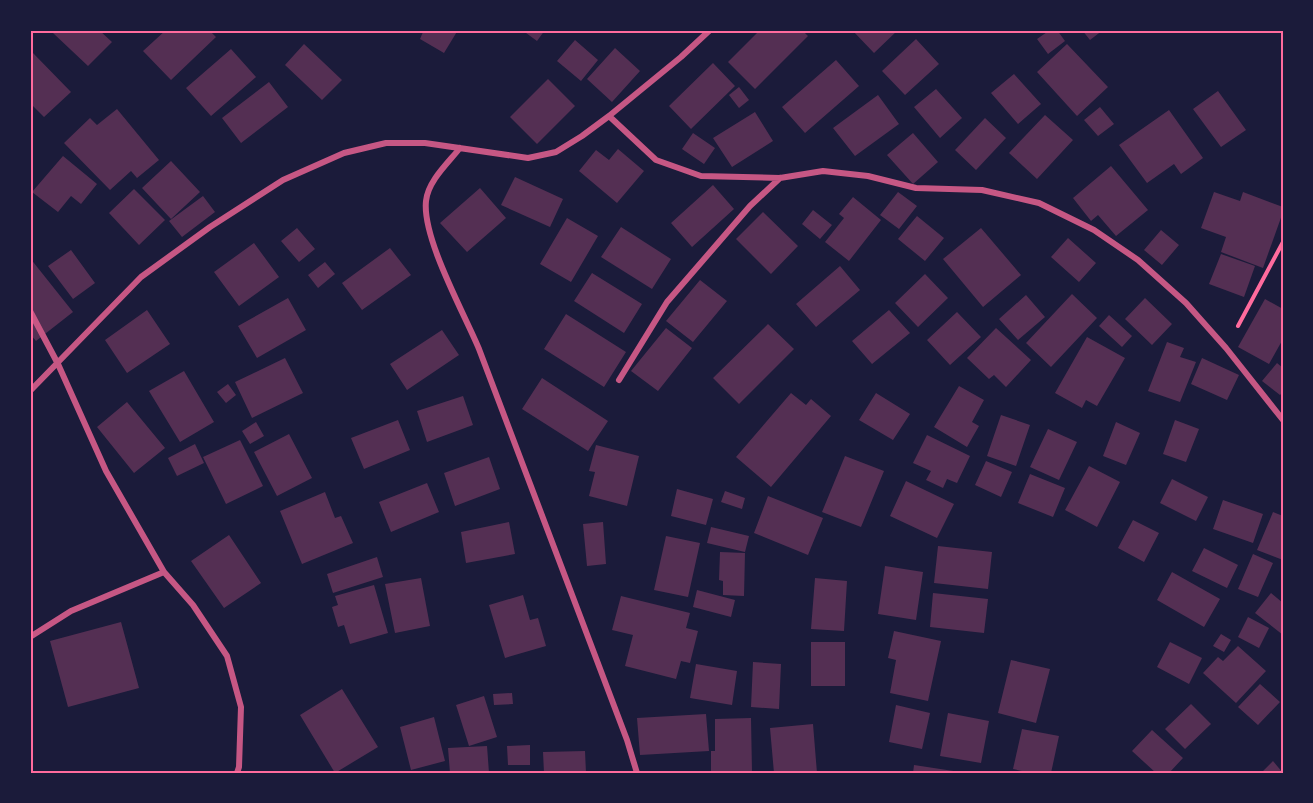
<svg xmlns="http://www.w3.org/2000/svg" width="1313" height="803" font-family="Lato,sans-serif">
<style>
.building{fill:#542f53}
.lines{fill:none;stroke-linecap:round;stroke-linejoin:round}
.path{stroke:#ff6b9d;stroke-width:4}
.minor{stroke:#c65784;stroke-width:6}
.neatline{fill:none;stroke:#ff6b9d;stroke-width:2}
</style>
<rect width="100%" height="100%" fill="#1b1b3a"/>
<path class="building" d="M56,30H99L112,42L88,66L53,33Z
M166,30H209L216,37L171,80L143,51Z
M420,30H458L444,53L420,39L423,32Z
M522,30H545L537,41Z
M760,30H802L808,36L755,89L728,62Z
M852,30H898L874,53Z
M1050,30H1057L1065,41L1048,54L1037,39Z
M1082,30H1103L1090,40Z
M916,39L939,64L905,95L882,71Z
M575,40L598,60L581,81L557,61Z
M304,44L342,80L322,100L285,65Z
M1067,44L1108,87L1077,116L1037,72Z
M615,48L640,71L612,102L587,79Z
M231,49L256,77L211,116L186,88Z
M33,53L71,92L44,117L30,103V56Z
M836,60L859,86L805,133L782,107Z
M713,63L735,86L691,129L669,106Z
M1014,74L1041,104L1018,124L991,93Z
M548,79L575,106L537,144L510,117Z
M269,82L288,107L241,143L222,118Z
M739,87L749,100L739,108L729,95Z
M936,89L962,118L940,138L914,107Z
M1218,91L1246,130L1221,147L1193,109Z
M878,95L899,124L855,156L833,128Z
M1100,107L1114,124L1098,136L1084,120Z
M117,109L159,160L137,178L131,171L110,190L64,143L90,118L97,125Z
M1169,110L1203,158L1181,174L1174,164L1147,183L1119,145Z
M755,112L773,141L732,167L713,138Z
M1045,115L1073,140L1037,179L1009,153Z
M985,118L1006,138L976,170L955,150Z
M693,133L715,148L704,164L682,149Z
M913,133L938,162L913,184L887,155Z
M618,149L644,171L617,203L579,171L596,150L609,160Z
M63,156L97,184L81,204L71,196L58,212L32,192Z
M171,161L200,192L171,219L142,188Z
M1111,166L1148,210L1116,236L1098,215L1091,221L1073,198Z
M515,177L563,199L550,227L501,205Z
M713,185L734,209L692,247L671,223Z
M480,188L506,218L467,252L440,223Z
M134,189L165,220L139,245L109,213Z
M898,192L917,206L899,229L880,215Z
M1214,192L1240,201L1243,192L1283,207V212L1263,268L1221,252L1226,237L1201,228Z
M203,196L215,212L182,237L169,221Z
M853,197L881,220L849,261L825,242L844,218L839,214Z
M813,210L832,225L820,239L802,224Z
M763,212L798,246L771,274L736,239Z
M917,216L944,238L925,261L898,239Z
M567,218L598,236L571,282L540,264Z
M621,227L671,259L652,289L601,257Z
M297,228L315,249L299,262L281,241Z
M981,228L1021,275L983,307L943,259Z
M1161,230L1179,245L1162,265L1144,250Z
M1068,238L1096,263L1079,282L1051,257Z
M254,243L279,277L239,306L214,272Z
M390,248L411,275L362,310L342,283Z
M71,250L95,283L73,299L48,266Z
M1221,254L1255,266L1244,297L1209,284Z
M30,258L73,312L36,341L30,334Z
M325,262L335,274L318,288L308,275Z
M840,266L860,290L816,327L796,304Z
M592,273L642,304L624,333L574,301Z
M925,274L948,298L918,327L895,303Z
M700,280L727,301L693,342L666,321Z
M1072,294L1097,318L1051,367L1026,343Z
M1026,295L1045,317L1018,340L999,319Z
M288,298L306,330L257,358L238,326Z
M1145,298L1172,324L1152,345L1125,319Z
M1265,299L1283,309V339L1269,364L1238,347Z
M147,310L170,344L127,373L105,340Z
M889,310L910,333L872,364L852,341Z
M957,312L981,337L950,365L927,340Z
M566,314L626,352L604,387L544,349Z
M1109,315L1132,336L1122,347L1099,326Z
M768,324L794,349L739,404L713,378Z
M666,328L692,348L658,391L631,371Z
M996,328L1031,360L1006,387L994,375L989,379L967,358Z
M442,330L459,355L407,390L390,364Z
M1087,337L1125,358L1097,406L1086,400L1082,408L1055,393Z
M1167,342L1184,348L1180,357L1196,362L1180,402L1148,391Z
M285,358L303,393L252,418L235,382Z
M1202,358L1239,375L1227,400L1191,384Z
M1277,363L1283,368V392L1280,395L1262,381Z
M184,371L214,422L180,442L149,391Z
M542,378L608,421L588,451L522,409Z
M228,384L236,395L226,403L217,392Z
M959,386L984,400L972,422L979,426L967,447L934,427Z
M791,393L806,405L811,399L831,416L771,487L736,457Z
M876,393L910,414L893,440L859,420Z
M463,396L473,425L427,442L417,411Z
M127,402L165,448L134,473L97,427Z
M1001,415L1030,425L1016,466L987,456Z
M398,420L410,450L364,469L351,438Z
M1175,420L1199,429L1186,462L1163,454Z
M256,422L264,436L250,444L242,431Z
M1116,422L1140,433L1126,465L1103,456Z
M1048,429L1077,442L1059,480L1030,467Z
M289,434L312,478L277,496L254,452Z
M927,435L970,456L957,483L947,479L943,488L926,480L931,471L913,463Z
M240,440L263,486L226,504L203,457Z
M195,444L204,463L177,476L168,458Z
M596,445L639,456L627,506L589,496L595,472L589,471Z
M845,456L884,471L861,527L822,512Z
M489,457L500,489L455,506L444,473Z
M986,461L1012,472L1001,497L975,485Z
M1089,466L1120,482L1097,527L1065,510Z
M1030,474L1065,488L1053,517L1018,503Z
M1172,479L1208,497L1196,521L1160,503Z
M906,481L954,504L937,538L890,516Z
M427,483L439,512L391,532L379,502Z
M677,489L713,499L706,525L671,516Z
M725,491L745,498L742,509L721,502Z
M325,492L335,518L341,516L353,543L302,564L280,511Z
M768,496L823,518L808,555L754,533Z
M1223,500L1263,514L1253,543L1213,529Z
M1273,512L1283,516V560L1257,550Z
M1133,520L1159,533L1144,562L1118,548Z
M509,522L515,554L466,563L461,532Z
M603,522L606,564L587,566L583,524Z
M711,527L749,536L745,552L707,543Z
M229,535L261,583L224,608L191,561Z
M666,536L700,543L688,597L654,590Z
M938,546L992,552L988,589L934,583Z
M1204,548L1238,565L1227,588L1192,571Z
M720,552L745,553L744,596L723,595V581L719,580Z
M1253,554L1273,563L1258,597L1238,589Z
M377,557L383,577L333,593L327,574Z
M885,566L923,572L916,620L878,614Z
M1172,572L1220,599L1204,627L1157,600Z
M421,578L430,626L395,633L385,584Z
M815,578L847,581L844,631L811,629Z
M374,585L388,633L350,644L344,625L338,627L332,607L338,605L335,596Z
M697,590L735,600L731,617L693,607Z
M933,593L988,599L984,633L930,627Z
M1271,593L1283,603V635L1255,613Z
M523,595L530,620L538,618L546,646L505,658L489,605Z
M621,596L690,613L686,628L698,631L690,663L681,661L676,679L625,666L633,635L612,630Z
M1248,617L1269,628L1259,648L1238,637Z
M121,622L139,688L68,707L50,641Z
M894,631L941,641L928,701L890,693L896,660L888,658Z
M1221,634L1231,640L1224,652L1213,646Z
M811,642H845V686H811Z
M1170,642L1202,658L1189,684L1157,667Z
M1238,646L1266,671L1236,703L1203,673L1218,657L1223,661Z
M1011,660L1050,669L1036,723L998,713Z
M753,662L781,664L779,709L751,707Z
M696,664L737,671L732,705L690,698Z
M1260,684L1280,702L1258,725L1238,707Z
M342,689L378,747L335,773L300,715Z
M512,693L513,704L494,705L493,694Z
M484,696L497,737L469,746L456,705Z
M1191,704L1211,724L1185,749L1165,729Z
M896,705L930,713L922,749L889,742Z
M948,713L989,721L981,763L940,756Z
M706,714L709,751L640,755L637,718Z
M434,717L445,761L411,770L400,727Z
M751,718L752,772L711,773V751H715V719Z
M813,724L817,773H774L770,728Z
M1022,729L1059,736L1051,773H1031L1013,769Z
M1152,730L1183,758L1169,773H1156L1132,751Z
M530,745V765H508L507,746Z
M487,746L489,773H450L448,748Z
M585,751L586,773H544L543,752Z
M1273,761L1283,773H1261Z
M914,765L960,772V773H913Z"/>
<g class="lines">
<path class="path" d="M1238,326L1283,242"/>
<path class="minor" d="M609,116L656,160L701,176L780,178L823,171L868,176L916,188L982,190L1039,203L1094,230L1138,260L1186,303L1226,348L1283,420
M460,148C448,163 428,181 426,201C422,238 464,313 479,349C529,479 577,610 627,740L637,773
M30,311L58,364L106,471L164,572L193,605L227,656L241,707L239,767L237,773
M619,380L667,302L750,206L780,178
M30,391L141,277L210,227L283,180L344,153L386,143H425L528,158L556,152L582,136L609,116L681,57L710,30
M30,637L71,611L164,572"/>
</g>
<rect width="1313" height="803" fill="none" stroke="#1b1b3a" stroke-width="63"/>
<rect x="32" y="32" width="1250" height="740" class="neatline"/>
</svg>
